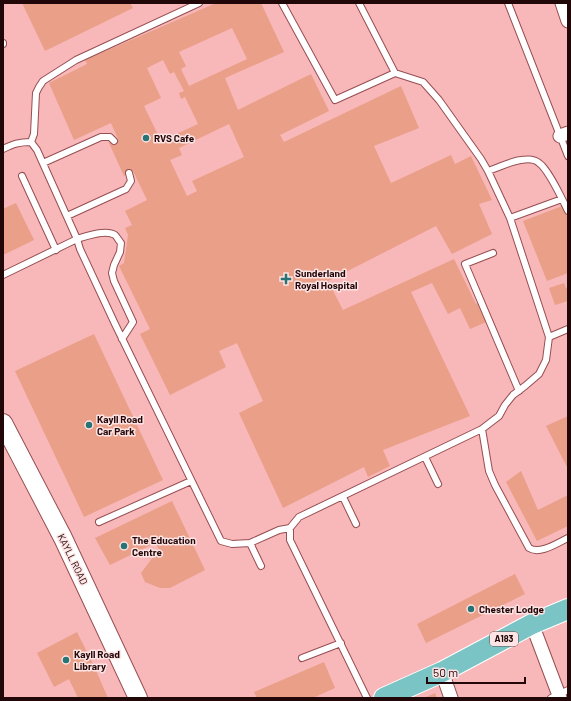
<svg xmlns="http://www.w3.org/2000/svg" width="571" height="701" font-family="Barlow,sans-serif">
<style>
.building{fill:#ea9f88;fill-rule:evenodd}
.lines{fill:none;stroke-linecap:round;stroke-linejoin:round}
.lane-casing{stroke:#964e52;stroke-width:8}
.street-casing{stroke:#964e52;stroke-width:15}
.secondary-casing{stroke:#964e52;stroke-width:20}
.primary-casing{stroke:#fff;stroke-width:22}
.lane{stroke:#fff;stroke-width:6}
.street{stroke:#fff;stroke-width:13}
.secondary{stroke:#fff;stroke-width:18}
.primary{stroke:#7ac4c5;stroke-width:20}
.poi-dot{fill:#287374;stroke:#fee4e4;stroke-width:1.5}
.labels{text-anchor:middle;stroke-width:3;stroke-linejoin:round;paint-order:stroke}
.shield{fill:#fee4e4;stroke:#64494b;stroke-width:1}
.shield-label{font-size:9px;font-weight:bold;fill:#220709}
.poi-label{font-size:10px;font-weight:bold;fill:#220709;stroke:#fee4e4;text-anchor:start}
.street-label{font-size:10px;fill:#220709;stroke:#fee4e4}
</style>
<rect width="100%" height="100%" fill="#f8b7b8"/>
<path class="building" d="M22,3H130L133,8L45,51Z
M216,3H261L284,52L225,78L238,110L311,74L329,111L280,135L284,142L401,86L419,128L374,146L391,183L451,155L455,164L471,156L492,200L479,204L492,234L452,254L436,226L328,281L343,310L454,259L476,304L482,301L491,320L470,329L460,308L448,314L432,283L411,292L470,416L383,450L390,466L368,477L364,467L283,508L239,413L263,401L237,343L219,351L226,367L170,395L140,334L150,329L119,266L124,263L128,235L125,228L132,225L125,211L147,200L133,171L124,176L109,143L118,139L111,123L74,140L49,83L87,64L85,60ZM232,28L247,59L189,86L181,69L186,66L179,52ZM163,60L170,74L174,72L184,91L179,93L181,99L185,97L198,124L161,141L144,106L161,98L147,68ZM229,124L244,157L192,181L197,191L187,196L170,160L182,155L179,148Z
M16,203L34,240L3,255V209Z
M562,206L568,219V273L547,281L523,221Z
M564,283L566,288H568V301L555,305L549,288Z
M94,334L163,480L84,517L15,371Z
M568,416V469L546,426Z
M521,471L538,510L568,495V526L537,541L506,482Z
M172,501L205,570L170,588H160L145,582L141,573L159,549L155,543L110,565L95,538Z
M515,574L525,594L426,643L417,624Z
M77,632L94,666L108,698H78L69,679L54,687L37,653Z
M324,662L335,688L313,698H257L254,692Z
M435,693L437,698H424Z"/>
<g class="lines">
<g class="lane-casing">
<path id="lane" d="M282,3L335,100L395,73L423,82L439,100L481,159L488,171L510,218L549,337L546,360L539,374L525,386L513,395L505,405L499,416L482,429L299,517L290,528V540L367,698
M359,3L395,73
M508,3L568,156
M3,43V44
M31,142L37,150L77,239L80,249L115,324L221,541L232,544L250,543L279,530L290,528
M3,149C13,144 19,142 31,142L34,134L36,93L39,87L43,81L76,60L199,3
M43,163L101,137H110L114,141
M488,171C498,168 511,161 521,160C527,159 535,159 539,163C549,170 562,199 568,211
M22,176L56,250
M67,216L126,189L131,181L129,173
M510,218L562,199
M493,253L465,264L519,391
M3,275L77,239C87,236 106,229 115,235C117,237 119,241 121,243L120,252L114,265L112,273L114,281L133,322L122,339
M549,337L568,329
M482,429L489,471L495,485L529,548C540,555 557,543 568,538
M425,457L438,484
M343,497L356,524
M99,522L191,481
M250,543L261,566
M302,658L341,643
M551,698L568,690"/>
</g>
<g class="street-casing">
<path id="street" d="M562,3L568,21
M560,136L568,133
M532,624L560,698
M442,672L451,698"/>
</g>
<g class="secondary-casing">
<path id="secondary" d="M3,423L63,538L138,698"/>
</g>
<g class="primary-casing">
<path id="primary" d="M384,698L442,672L532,624L568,609"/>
</g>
<use href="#lane" class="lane"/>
<use href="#street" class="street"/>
<use href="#secondary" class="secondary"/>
<use href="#primary" class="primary"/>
</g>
<g class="poi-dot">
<circle cx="146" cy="138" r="4"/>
<path d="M284 273h4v4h4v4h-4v4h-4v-4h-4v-4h4z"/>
<circle cx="89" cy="425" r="4"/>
<circle cx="124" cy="546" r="4"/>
<circle cx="471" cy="609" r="4"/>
<circle cx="66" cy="660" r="4"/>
</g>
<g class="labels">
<rect class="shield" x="490" y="632" width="28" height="14" rx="3"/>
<g class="shield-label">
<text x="504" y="642">A183</text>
</g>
<g class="poi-label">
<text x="154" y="142">RVS Cafe</text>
<text x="295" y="277">Sunderland<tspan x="295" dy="12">Royal Hospital</tspan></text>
<text x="97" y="423">Kayll Road<tspan x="97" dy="12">Car Park</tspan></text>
<text x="132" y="544">The Education<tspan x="132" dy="12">Centre</tspan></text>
<text x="479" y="613">Chester Lodge</text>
<text x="74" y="658">Kayll Road<tspan x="74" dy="12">Library</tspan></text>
</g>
<g class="street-label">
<text transform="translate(73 559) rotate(64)" y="4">KAYLL ROAD</text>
</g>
</g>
<rect width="571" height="701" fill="none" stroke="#220709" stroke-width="8"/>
<path d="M427 677v6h98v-6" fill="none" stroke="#220709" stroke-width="2"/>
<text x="433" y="677" font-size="12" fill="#220709" stroke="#fee4e4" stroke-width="3" paint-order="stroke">50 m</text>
</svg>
